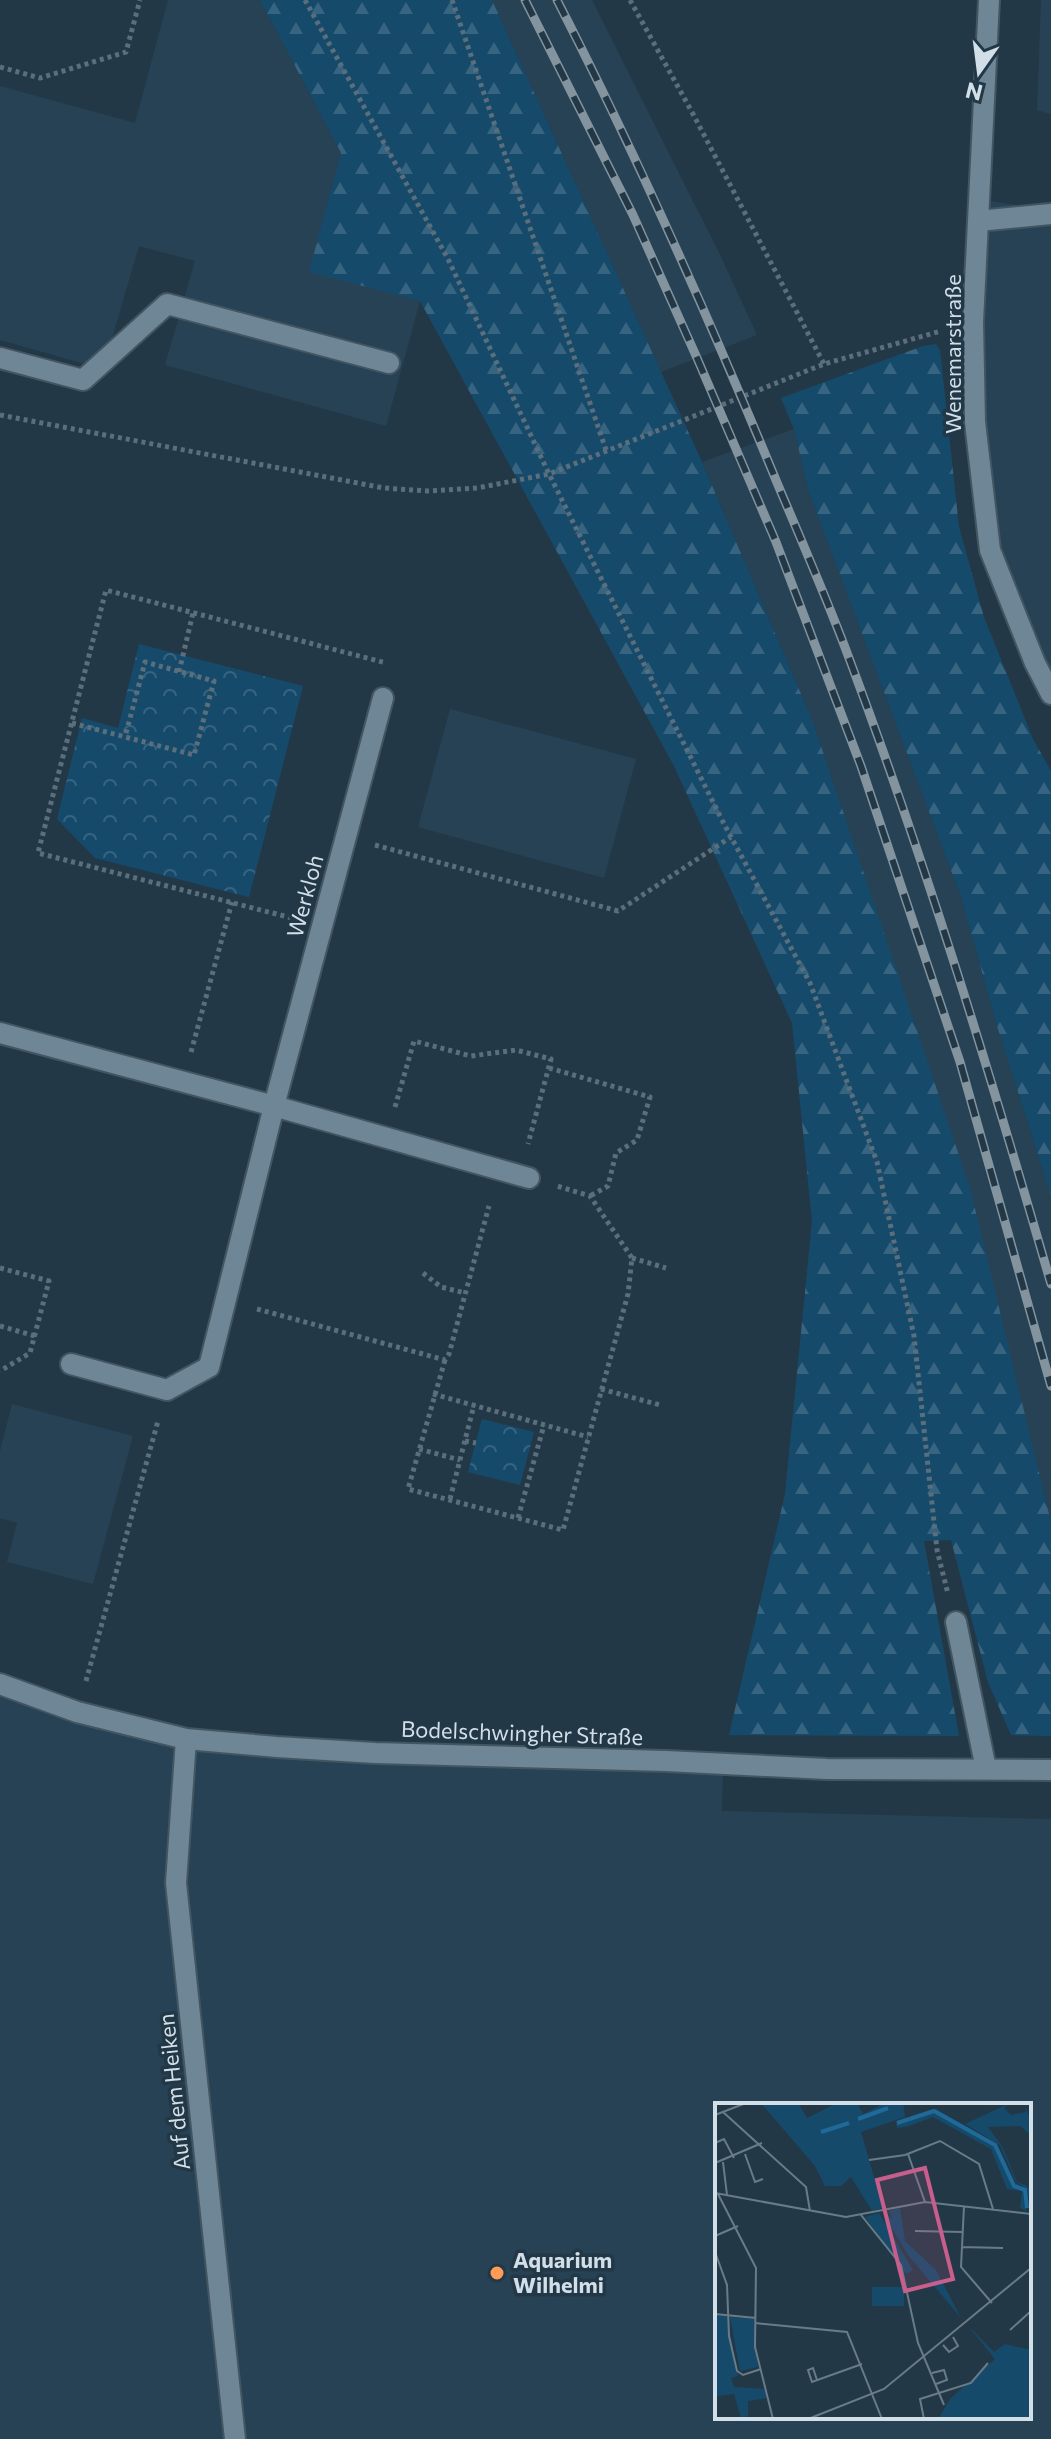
<svg xmlns="http://www.w3.org/2000/svg" width="1051" height="2439" font-family="Commissioner,sans-serif">
<style>
.built{fill:#274255;fill-rule:evenodd}
.forest{fill:url(#forest-firs)}
.park{fill:url(#park-crowns)}
.lines{fill:none;stroke-linecap:round;stroke-linejoin:round}
.minor-casing{stroke:#435561;stroke-width:24}
.path{stroke:#5b6e7b;stroke-width:5;stroke-dasharray:4 4;stroke-linecap:butt}
.minor{stroke:#6f8697;stroke-width:20}
.rail-casing{stroke:#83949f;stroke-width:9}
.rail{stroke:#233847;stroke-width:6;stroke-dasharray:18;stroke-linecap:butt}
.poi-dot{fill:#fe9c57;stroke:#233847;stroke-width:3}
.labels{text-anchor:middle;stroke-width:7;stroke-linejoin:round;paint-order:stroke}
.street-label{font-size:22px;fill:#d2dfe8;stroke:#233847}
.poi-label{font-size:22px;font-weight:bold;fill:#d2dfe8;stroke:#233847;text-anchor:start}
.inset-river{fill:none;stroke:#1f6a98;stroke-width:4}
.inset-road{fill:none;stroke:#697b87;stroke-width:2}
.view{fill:#c85e8c;fill-opacity:0.15;stroke:#c85e8c;stroke-width:4}
.inset-edge{fill:none;stroke:#d2dfe8;stroke-width:4}
</style>
<defs>
<pattern id="forest-firs" width="22" height="20" patternUnits="userSpaceOnUse" patternTransform="scale(2)"><rect width="22" height="20" fill="#164a6b"/><path d="M5 1l3.5 6h-7zM16 11l3.5 6h-7z" fill="#376480"/></pattern>
<pattern id="park-crowns" width="20" height="18" patternUnits="userSpaceOnUse" patternTransform="scale(2)"><rect width="20" height="18" fill="#164a6b"/><path d="M2 6a3 3 0 1 1 6 0M12 15a3 3 0 1 1 6 0" fill="none" stroke="#376480"/></pattern>
</defs>
<rect width="100%" height="100%" fill="#233847"/>
<path class="built" d="M168,0H260L341,153L310,271L420,301L386,426L165,365L195,261L139,246L103,369L0,340V86L135,123Z
M492,0H592L721,257L757,335L661,372Z
M1041,0H1051V114L1037,110Z
M976,199L1051,210V694L990,550L975,422Z
M794,429L808,490L961,897L997,1026L1051,1196V1522L969,1188L813,722L702,462Z
M450,709L636,759L604,878L418,827Z
M12,1404L133,1436L93,1584L7,1562L17,1523L0,1518V1451Z
M0,1684L186,1739L723,1765L722,1811L1051,1819V2439H0ZM717,2105H1029V2417H717Z"/>
<path class="forest" d="M260,0H492L702,462L813,722L970,1188L1051,1522V1736L1011,1735L988,1682L951,1540L924,1541L959,1736L729,1735L785,1494L812,1221L792,1023L674,766L420,301L309,272L341,153Z
M936,344L940,350L959,527L984,617L1033,739L1051,771V1196L997,1026L961,897L808,490L794,429L781,398L923,346Z"/>
<path class="park" d="M139,644L303,686L249,897L95,858L57,819L82,718L118,728Z
M482,1419L534,1432L520,1485L468,1472Z"/>
<g class="lines">
<g class="minor-casing">
<path id="minor" d="M989,0L973,322L975,422L990,550L1035,663L1051,694
M978,221L1051,214
M0,358L83,380L167,304L389,363
M0,1033L274,1106L529,1178
M71,1364L167,1390L209,1367L274,1106L383,698
M956,1622L986,1769
M0,1684L77,1712L186,1739L277,1747L375,1753L666,1761L827,1769L1051,1770
M186,1739L176,1883L235,2439"/>
</g>
<path class="path" d="M305,0L448,259L549,474L723,822L810,983L877,1162L914,1336L937,1550L948,1594
M452,0L606,450
M630,0L693,114L824,364
M0,67L40,78L126,52L140,0
M0,415L384,488L427,491L477,488L549,474L824,364L941,331
M179,672L193,613
M72,723L194,755L214,681L145,662L125,737
M375,845L618,911L731,837
M292,918L38,853L106,590L386,663
M191,1052L232,902
M549,1068L650,1097L637,1140L616,1153L608,1186L590,1196
M395,1107L414,1041L471,1056L516,1050L551,1059L528,1144
M632,1258L666,1268
M0,1268L49,1281L30,1353L0,1371
M423,1273L441,1287L465,1293
M257,1309L445,1360L449,1354L489,1206
M0,1326L35,1336
M445,1360L408,1489L563,1530L628,1294L632,1258L590,1196L557,1186
M601,1389L660,1405
M433,1394L588,1437
M465,1441L476,1443
M419,1449L460,1460
M450,1499L474,1405
M518,1518L544,1425
M86,1681L158,1421"/>
<use href="#minor" class="minor"/>
<g class="rail-casing">
<path id="rail" d="M525,0L633,215L697,358L776,542L861,766L960,1062L1051,1386
M557,0C638,158 710,320 778,485C802,542 827,599 849,658C926,863 990,1073 1051,1284"/>
</g>
<use href="#rail" class="rail"/>
</g>
<circle class="poi-dot" cx="497" cy="2273" r="8"/>
<g class="labels">
<g class="street-label">
<text transform="translate(953 354) rotate(-90)" y="8">Wenemarstraße</text>
<text transform="translate(305 896) rotate(-75)" y="8">Werkloh</text>
<text transform="translate(522 1733) rotate(2)" y="8">Bodelschwingher Straße</text>
<text transform="translate(174 2092) rotate(-96)" y="8">Auf dem Heiken</text>
</g>
<g class="poi-label">
<text x="513" y="2268">Aquarium<tspan x="513" dy="25">Wilhelmi</tspan></text>
</g>
</g>
<g transform="translate(715 2103)">
<rect width="316" height="316" fill="#233847"/>
<path d="M295,0L289,5L296,12L311,9L310,3L316,18V32L305,23L273,24L288,45L302,79L310,82L314,85L315,105L313,87L301,79L285,42L250,21ZM0,212L12,213L23,273L16,275L19,284L50,286L52,295L33,298V313L26,315L19,291L2,293ZM15,214L39,216L43,264L25,268Z" fill="#164a6b"/>
<path d="M46,0H83L92,15L122,0H142L148,11L170,0H188L190,14L146,29L168,105L157,108L136,74L126,83H110L100,63ZM185,105L190,138L221,167L246,215L193,152L167,109L177,116L174,108ZM164,110L198,167L191,171L150,114ZM253,223L279,249L290,241L316,247V316H223L236,295L280,256Z" fill="#164a6b"/>
<path d="M221,6L282,41L300,80L313,88L311,108L305,105L307,88L292,86L276,46L218,14L194,23L182,25L181,20Z" fill="#164a6b"/>
<path d="M157,184H189V203H157Z" fill="#164a6b"/>
<path class="inset-river" d="M143,16L173,5M182,20L219,8L280,42L299,83L310,87L312,105M106,29L134,20"/>
<path class="inset-road" d="M8,9L91,84L95,108M0,12L31,0M0,40L9,36L19,55M30,51L40,79L48,76M193,51L210,99M154,57L190,52L225,38L264,61L278,106M8,59L12,92M0,60L47,40M0,90L131,114L210,99L316,111M3,91L41,165L40,244L58,316M249,103L246,164L277,200M146,112L186,162L203,240L229,302M200,128L247,129M0,133L23,123M246,144L288,145M0,149L12,182L14,233L22,268L28,272L46,266M0,211L41,215M40,220L132,229L167,316M295,227L316,208M228,242L234,249L243,243L238,234M217,270L229,267L232,277L221,281M102,277L98,265L93,267L97,279L147,261M93,316L169,286L316,165M209,316L205,296L256,280L273,260"/>
<path class="view" d="M210,65L238,176L190,188L162,77Z"/>
<rect width="316" height="316" class="inset-edge"/>
</g>
<g transform="translate(979 72) rotate(194)" stroke="#233847" stroke-width="6" paint-order="stroke">
<path d="M0-6L14 30L0 20L-14 30Z" fill="#d2dfe8"/>
<text y="-12" font-size="22" font-weight="bold" text-anchor="middle" fill="#d2dfe8">N</text>
</g>
</svg>
